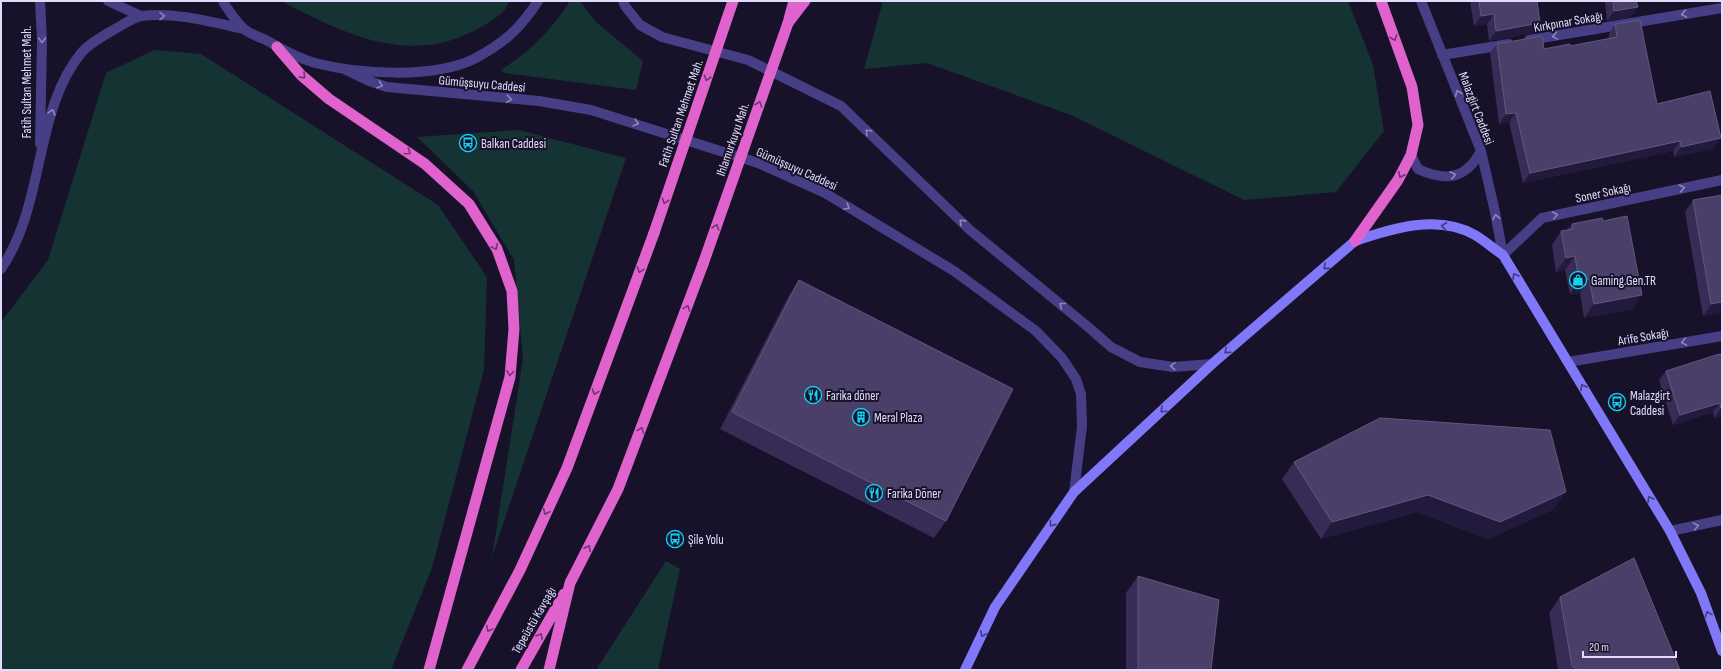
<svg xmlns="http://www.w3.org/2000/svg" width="1723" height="671" font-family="'Sofia Sans Condensed',sans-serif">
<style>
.green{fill:#153333}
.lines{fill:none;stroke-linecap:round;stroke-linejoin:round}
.minor{stroke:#463f86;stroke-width:10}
.tertiary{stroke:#463f86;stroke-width:10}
.secondary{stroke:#8178f9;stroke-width:10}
.trunk{stroke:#e062cc;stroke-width:11}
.trunk-bridge{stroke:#e062cc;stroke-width:11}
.wall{fill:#372c56}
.shaded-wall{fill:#221a3c}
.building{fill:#493f68;stroke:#61587f}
.oneway{stroke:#8c86bc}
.oneway2{stroke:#713672}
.oneway3{stroke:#413b7c}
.labels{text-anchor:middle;stroke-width:4;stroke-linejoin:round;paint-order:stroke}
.street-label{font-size:13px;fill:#e1dcfd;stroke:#171229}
.poi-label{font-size:13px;fill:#e1dcfd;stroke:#171229;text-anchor:start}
</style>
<rect width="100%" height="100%" fill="#171229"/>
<path class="green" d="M281,1H509C507,12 490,22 481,27C411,68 345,34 281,1Z
M570,1H580L596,22L643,61L636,90L504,73L501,70C529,52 552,30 570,1Z
M883,1H1348L1373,65L1384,131L1336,192L1244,200L1071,115L927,63L864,69Z
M154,50L201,54L438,205L487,277L484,370L432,568L391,670H1V322L48,260L106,73Z
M519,130L626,158L492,557L523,359L514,260L473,191L417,137Z
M666,561L680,569L658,670H596Z"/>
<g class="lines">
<path class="minor" d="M1421,1L1481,151L1495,212L1503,255
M1529,40L1722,8
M1442,55L1509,44
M1411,155L1418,169C1446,182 1466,179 1481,151
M1503,255L1542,218L1722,180
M1568,362L1722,336
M1670,531L1722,520"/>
<path class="tertiary" d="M40,1L42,40L40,144
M108,1L141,16
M223,1L225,5C231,13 237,23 244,29C250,34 259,37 266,40C281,49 298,58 315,63C358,74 433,79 474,59C504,43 520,29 538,1
M623,1L625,6L640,25L662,37L748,60L841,106L970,230L1087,326L1111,347L1140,362L1173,367L1212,364
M344,69L369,81L387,87L539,101L591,110L758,163L825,193L954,271L1036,331L1062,358L1076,379L1081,394L1082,426L1074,492
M1,269C46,203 33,111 82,52C90,43 105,35 115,29C123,25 133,17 142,16C177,12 211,22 244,29"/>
<path class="secondary" d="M965,670L995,607L1074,492L1212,364L1355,241C1393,228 1438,214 1475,235C1485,241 1494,249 1503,255L1670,531L1701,593L1722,651"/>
<path class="trunk" d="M789,19L794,1
M788,23L805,1
M277,47L301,75L329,99L425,164L469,204L497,249L512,291L514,329L510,377L429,670
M1355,241L1398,180L1411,155L1418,125L1412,87L1381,1
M467,670L520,570L567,468L654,233
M521,670L564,594
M549,670L570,583L618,489L703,264"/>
<path class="trunk-bridge" d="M654,233L733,1
M703,264L788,23"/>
</g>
<path class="wall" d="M1470,1H1537L1540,23L1533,33L1489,41L1487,24L1474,26Z
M1605,1H1648L1637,2L1638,7L1631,17L1607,21Z
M1615,24L1657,104L1714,148L1674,157L1673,151L1523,183L1509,122L1499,124L1490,53L1497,44L1544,49L1570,46L1609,39V34Z
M1722,195V313L1703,316L1685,212L1693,200Z
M1603,221L1633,309L1584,318L1580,293L1570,294L1565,270L1556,272L1552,245L1561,231L1567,230L1572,224Z
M799,280L946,521L934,538L720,429L788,297Z
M1722,354V416L1714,418L1713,412L1673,425L1659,380L1666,371Z
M1294,462L1554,509L1488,539L1417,512L1321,539L1282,479Z
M1138,576L1211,670H1126V593Z
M1560,597L1680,670H1558L1549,613Z"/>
<path class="shaded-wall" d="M1630,1H1648L1628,3Z
M1638,7L1631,17L1607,21L1614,11Z
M1494,14L1487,24L1474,26L1481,16Z
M1540,23L1533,33L1489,41L1496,31Z
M1516,113L1509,122L1499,124L1506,114Z
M1721,138L1714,148L1674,157L1681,147Z
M1680,141L1673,151L1523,183L1530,173Z
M1575,256L1565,270L1556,272L1566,258Z
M1589,279L1580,293L1570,294L1579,281Z
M1642,295L1633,309L1584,318L1594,304Z
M1722,302V313L1703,316L1711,304Z
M1720,403L1713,412L1673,425L1680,415Z
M1721,408H1722V416L1714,418Z
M1566,492L1554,509L1488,539L1417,512L1321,539L1332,522L1428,495Z"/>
<path class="building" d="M1479,1H1537L1540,23L1496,31L1494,14L1481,16Z
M1613,1H1636L1638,7L1614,11Z
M1640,20L1657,104L1710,91L1721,138L1681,147L1680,141L1530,173L1516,113L1506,114L1497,44L1542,36L1544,49L1570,44V46L1617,37L1615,24Z
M1722,195V302L1711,304L1693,200Z
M1627,216L1642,295L1594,304L1589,279L1579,281L1575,256L1566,258L1561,231L1573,229L1572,224L1602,218L1603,221Z
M799,280L1013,389L946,521L732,412Z
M1722,354V408H1721L1720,403L1680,415L1666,371L1716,355Z
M1380,418L1550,430L1566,492L1500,522L1428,495L1332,522L1294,462Z
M1634,558L1680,670H1578L1572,666L1560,597Z
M1138,576L1219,600L1211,670H1138Z"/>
<defs><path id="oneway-chevron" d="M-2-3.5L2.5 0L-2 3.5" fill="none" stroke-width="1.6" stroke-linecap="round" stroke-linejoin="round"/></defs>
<g class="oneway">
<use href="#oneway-chevron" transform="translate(1684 14) rotate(170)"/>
<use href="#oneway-chevron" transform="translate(162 16) rotate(-1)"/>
<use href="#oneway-chevron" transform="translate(1555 36) rotate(170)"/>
<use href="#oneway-chevron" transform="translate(42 40) rotate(89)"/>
<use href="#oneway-chevron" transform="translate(380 85) rotate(18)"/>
<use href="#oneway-chevron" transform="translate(1458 93) rotate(-112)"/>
<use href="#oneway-chevron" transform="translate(509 99) rotate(5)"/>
<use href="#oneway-chevron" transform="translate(52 112) rotate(-74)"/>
<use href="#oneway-chevron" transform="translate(636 123) rotate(17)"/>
<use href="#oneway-chevron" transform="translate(868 132) rotate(-136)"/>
<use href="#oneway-chevron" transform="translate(1453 175) rotate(-11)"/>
<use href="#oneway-chevron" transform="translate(1682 188) rotate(-12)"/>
<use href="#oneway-chevron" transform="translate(847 207) rotate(31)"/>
<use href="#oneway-chevron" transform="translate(1555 215) rotate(-12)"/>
<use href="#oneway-chevron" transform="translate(1496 217) rotate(-101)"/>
<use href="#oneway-chevron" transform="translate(962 222) rotate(-136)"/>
<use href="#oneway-chevron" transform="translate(1062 305) rotate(-141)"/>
<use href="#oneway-chevron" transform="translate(1684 342) rotate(170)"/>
<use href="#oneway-chevron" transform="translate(1173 366) rotate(-177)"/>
<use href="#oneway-chevron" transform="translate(1696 526) rotate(-12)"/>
</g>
<g class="oneway2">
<use href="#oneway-chevron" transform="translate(1394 38) rotate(70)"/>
<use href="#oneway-chevron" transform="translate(303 76) rotate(44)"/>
<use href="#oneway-chevron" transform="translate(707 78) rotate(109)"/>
<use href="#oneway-chevron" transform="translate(759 104) rotate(-71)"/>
<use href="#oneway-chevron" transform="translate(408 152) rotate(35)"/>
<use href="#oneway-chevron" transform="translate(1401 175) rotate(117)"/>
<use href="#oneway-chevron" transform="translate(665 201) rotate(109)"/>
<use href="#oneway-chevron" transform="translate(716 227) rotate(-71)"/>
<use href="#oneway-chevron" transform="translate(495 247) rotate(62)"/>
<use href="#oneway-chevron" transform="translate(640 270) rotate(110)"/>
<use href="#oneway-chevron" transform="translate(687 308) rotate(-70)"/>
<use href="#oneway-chevron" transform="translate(510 373) rotate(97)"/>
<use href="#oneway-chevron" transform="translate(595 392) rotate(110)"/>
<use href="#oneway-chevron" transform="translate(641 430) rotate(-69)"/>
<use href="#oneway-chevron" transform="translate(546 512) rotate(114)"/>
<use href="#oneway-chevron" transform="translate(588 548) rotate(-63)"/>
<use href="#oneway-chevron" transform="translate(489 629) rotate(118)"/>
<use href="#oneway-chevron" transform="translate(540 636) rotate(-60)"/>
</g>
<g class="oneway3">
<use href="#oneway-chevron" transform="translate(1444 226) rotate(-172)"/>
<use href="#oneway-chevron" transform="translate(1326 267) rotate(139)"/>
<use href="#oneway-chevron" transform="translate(1515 276) rotate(-121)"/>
<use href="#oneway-chevron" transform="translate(1227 351) rotate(139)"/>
<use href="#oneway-chevron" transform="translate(1583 387) rotate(-121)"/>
<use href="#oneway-chevron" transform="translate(1163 410) rotate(137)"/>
<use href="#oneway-chevron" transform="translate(1650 499) rotate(-121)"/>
<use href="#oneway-chevron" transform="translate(1052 524) rotate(125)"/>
<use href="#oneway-chevron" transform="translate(1708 614) rotate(-110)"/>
<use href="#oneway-chevron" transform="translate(983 634) rotate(114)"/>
</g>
<defs>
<g id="bus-ring" transform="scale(0.9)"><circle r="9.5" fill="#171229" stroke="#12d2f4" stroke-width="1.5"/><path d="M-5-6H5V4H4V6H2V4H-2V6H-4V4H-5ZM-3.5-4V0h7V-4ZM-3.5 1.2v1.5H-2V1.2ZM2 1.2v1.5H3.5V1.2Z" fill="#12d2f4"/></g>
<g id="shop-ring" transform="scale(0.9)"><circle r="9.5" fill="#171229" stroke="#12d2f4" stroke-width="1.5"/><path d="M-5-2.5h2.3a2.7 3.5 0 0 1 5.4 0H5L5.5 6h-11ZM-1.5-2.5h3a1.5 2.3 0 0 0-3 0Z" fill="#12d2f4"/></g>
<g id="restaurant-ring" transform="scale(0.9)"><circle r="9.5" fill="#171229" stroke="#12d2f4" stroke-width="1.5"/><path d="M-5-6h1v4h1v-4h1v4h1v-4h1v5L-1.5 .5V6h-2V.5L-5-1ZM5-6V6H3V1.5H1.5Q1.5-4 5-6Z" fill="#12d2f4"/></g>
<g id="building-ring" transform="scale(0.9)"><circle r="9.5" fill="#171229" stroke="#12d2f4" stroke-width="1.5"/><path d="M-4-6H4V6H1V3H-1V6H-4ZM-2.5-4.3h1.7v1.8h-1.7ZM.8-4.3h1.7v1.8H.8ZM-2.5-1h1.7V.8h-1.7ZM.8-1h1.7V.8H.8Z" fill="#12d2f4"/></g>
</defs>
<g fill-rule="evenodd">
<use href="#bus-ring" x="468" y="143"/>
<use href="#shop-ring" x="1578" y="280"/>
<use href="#restaurant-ring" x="813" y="395"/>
<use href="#bus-ring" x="1617" y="402"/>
<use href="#building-ring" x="861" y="417"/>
<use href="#restaurant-ring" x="874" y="493"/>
<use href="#bus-ring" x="675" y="539"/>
</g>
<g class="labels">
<g class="street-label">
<text transform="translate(1568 21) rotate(-10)" y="5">Kırkpınar Sokağı</text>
<text transform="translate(26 82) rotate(-90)" y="5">Fatih Sultan Mehmet Mah.</text>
<text transform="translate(482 83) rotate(5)" y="5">Gümüşsuyu Caddesi</text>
<text transform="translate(1477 108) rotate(69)" y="5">Malazgirt Caddesi</text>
<text transform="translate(680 113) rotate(-71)" y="5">Fatih Sultan Mehmet Mah.</text>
<text transform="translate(732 139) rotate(-71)" y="5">Ihlamurkuyu Mah.</text>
<text transform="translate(797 168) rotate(24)" y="5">Gümüşsuyu Caddesi</text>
<text transform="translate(1603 192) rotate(-12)" y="5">Soner Sokağı</text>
<text transform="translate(1643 336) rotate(-10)" y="5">Arife Sokağı</text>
<text transform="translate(533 620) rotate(-60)" y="5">Tepeüstü Kavşağı</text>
</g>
<g class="poi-label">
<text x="481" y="148">Balkan Caddesi</text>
<text x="1591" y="285">Gaming.Gen.TR</text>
<text x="826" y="400">Farika döner</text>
<text x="1630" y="400">Malazgirt<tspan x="1630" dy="15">Caddesi</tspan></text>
<text x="874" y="422">Meral Plaza</text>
<text x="887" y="498">Farika Döner</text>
<text x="688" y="544">Şile Yolu</text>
</g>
</g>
<rect width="1723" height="671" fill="none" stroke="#e1dcfd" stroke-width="4"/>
<path d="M1583 651v6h93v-6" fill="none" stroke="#e1dcfd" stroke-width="2"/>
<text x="1589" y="651" font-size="12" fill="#e1dcfd" stroke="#171229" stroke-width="3" paint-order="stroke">20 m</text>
</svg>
